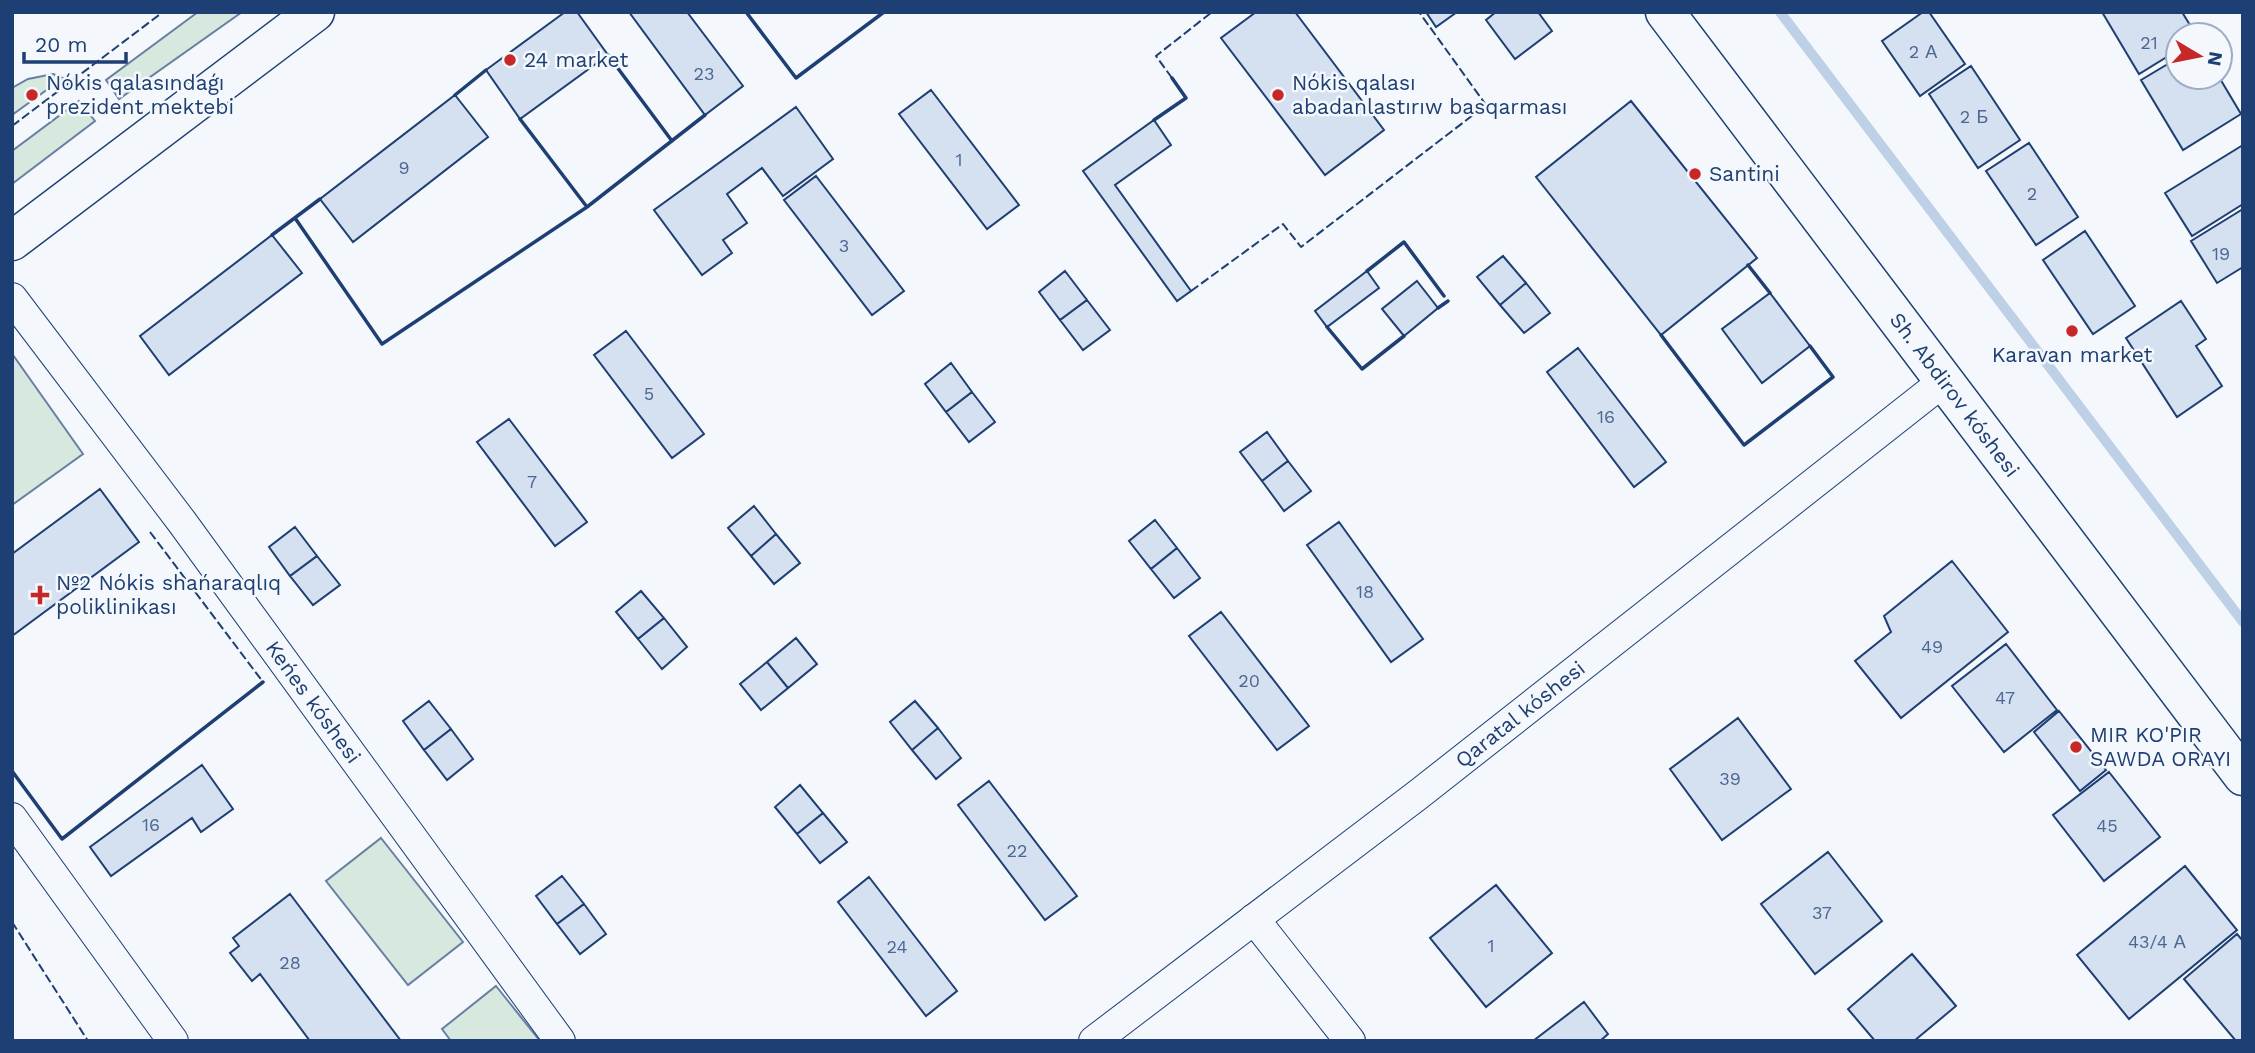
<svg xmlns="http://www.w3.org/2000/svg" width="2255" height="1053" font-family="'Work Sans',sans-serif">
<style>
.green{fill:#d7e8df;stroke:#687fa3;stroke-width:2}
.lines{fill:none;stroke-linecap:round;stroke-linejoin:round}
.stream{stroke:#bed0e5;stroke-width:10}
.building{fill:#d5e0f0;stroke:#1d3f73;stroke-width:2}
.minor-casing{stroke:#1d3f73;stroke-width:32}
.tertiary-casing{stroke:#1d3f73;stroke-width:41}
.minor{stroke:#f4f7fb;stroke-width:30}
.tertiary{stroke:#f4f7fb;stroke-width:38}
.fence{stroke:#1d3f73;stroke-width:2;stroke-dasharray:9 3.5;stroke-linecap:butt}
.wall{stroke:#1d3f73;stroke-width:3.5}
.poi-dot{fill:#c62828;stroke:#f4f7fb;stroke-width:2.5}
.labels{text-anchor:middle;stroke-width:5;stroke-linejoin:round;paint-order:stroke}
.number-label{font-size:18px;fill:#4b6792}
.poi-label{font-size:21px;fill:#1d3f73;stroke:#f4f7fb;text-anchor:start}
.street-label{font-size:21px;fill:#1d3f73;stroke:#f4f7fb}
</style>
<rect width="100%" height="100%" fill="#f4f7fb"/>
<path class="green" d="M198,12H242L119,99L106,80Z
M53,74L63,78L12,115V88L28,79Z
M79,101L95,121L12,184V151Z
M13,355L83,454L12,505V356Z
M381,838L463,942L408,985L326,881Z
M496,986L540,1041H451L442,1029Z"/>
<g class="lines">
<path class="stream" d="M1780,12L2243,622"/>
</g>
<path class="building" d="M565,12H577L608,55L520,119L486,70Z
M629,12H687L743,86L705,115Z
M1256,12H1295L1384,130L1325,175L1221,38Z
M1426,12H1457L1436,27Z
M1496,12H1538L1552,31L1515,59L1486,20Z
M1923,12H1929L1965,64L1920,96L1882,41Z
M2102,12H2182L2196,35H2178V50L2139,74Z
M2178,58V77H2219L2241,114L2183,150L2141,80Z
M1971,66L2020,140L1978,168L1929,94Z
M931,90L1019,205L987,229L899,114Z
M455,95L488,137L353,242L320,199Z
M1631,101L1757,258L1661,335L1536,177Z
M796,107L833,159L783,196L762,168L727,194L747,223L723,240L732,253L702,275L654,210Z
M1154,120L1171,145L1115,185L1191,291L1177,301L1083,171Z
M2029,143L2078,217L2036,245L1986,171Z
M2243,145V204L2192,236L2165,193Z
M816,176L904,291L872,315L784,200Z
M2243,209V267L2217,283L2191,241Z
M2085,231L2135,306L2093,334L2043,260Z
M272,235L302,273L169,375L140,336Z
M1503,256L1526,283L1500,305L1477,277Z
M1065,271L1087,300L1060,320L1039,292Z
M1367,271L1379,288L1327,327L1315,311Z
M1417,281L1438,308L1404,336L1382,309Z
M1526,283L1550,313L1524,333L1500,305Z
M1770,293L1810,346L1762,383L1722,329Z
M1087,300L1110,330L1083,350L1060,320Z
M2181,301L2206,339L2196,346L2222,386L2177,417L2126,338Z
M626,331L704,434L672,458L594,355Z
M1578,348L1666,462L1634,487L1547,372Z
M951,363L972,392L946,412L925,384Z
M972,392L995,422L969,442L946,412Z
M509,419L587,522L555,546L477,442Z
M1267,432L1288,461L1262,481L1240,452Z
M1288,461L1311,491L1284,511L1262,481Z
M100,489L139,542L12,636V554Z
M754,506L776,534L751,556L728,528Z
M1155,520L1177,548L1151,569L1129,541Z
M1339,522L1423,639L1391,662L1307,545Z
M295,527L317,556L290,576L269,547Z
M776,534L800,563L774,584L751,556Z
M1177,548L1200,578L1174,598L1151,569Z
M317,556L340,585L313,605L290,576Z
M1952,561L2008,632L1901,718L1855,661L1891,632L1884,616Z
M641,591L664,618L638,639L616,612Z
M1221,612L1309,726L1277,750L1189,636Z
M664,618L687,647L662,669L638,639Z
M796,638L817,664L788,688L767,662Z
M2006,644L2057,710L2004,752L1952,686Z
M767,662L788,688L761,710L740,684Z
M429,701L451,729L424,750L403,721Z
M915,701L938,728L912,750L890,722Z
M2059,711L2106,770L2080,791L2034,732Z
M1738,718L1791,789L1722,840L1670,769Z
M938,728L961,758L936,779L912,750Z
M451,729L473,759L447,780L424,750Z
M202,765L233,809L201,832L192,818L111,876L90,847Z
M2109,772L2160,837L2104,881L2053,815Z
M989,781L1077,896L1045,920L958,805Z
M800,785L823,813L797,834L775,807Z
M823,813L847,842L820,863L797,834Z
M1828,852L1882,921L1815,974L1761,904Z
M2185,866L2237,930L2129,1019L2077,955Z
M562,876L584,904L557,924L536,896Z
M869,877L957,991L926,1016L838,902Z
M1496,885L1552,953L1486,1007L1430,938Z
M290,894L401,1041H310L260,974L252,981L230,953L239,946L233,938Z
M584,904L606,934L580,954L557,924Z
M2237,934L2243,941V1041H2236L2184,979Z
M1912,954L1956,1006L1914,1041H1875L1848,1009Z
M1584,1002L1608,1034L1600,1041H1533Z"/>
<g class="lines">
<g class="minor-casing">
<g id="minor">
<path id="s1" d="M12,298L182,522L560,1041"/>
<path d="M12,818L173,1041"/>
<path d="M1254,919L1350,1041"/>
<path id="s2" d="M1094,1041L1419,794L1944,381"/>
</g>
</g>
<g class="tertiary-casing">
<g id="tertiary">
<path id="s3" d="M1665,12L2243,776"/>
<path d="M12,241L315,12"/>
</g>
</g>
<use href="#minor" class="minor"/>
<use href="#tertiary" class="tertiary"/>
<path class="fence" d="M1172,78L1156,56L1212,12
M12,126L163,12
M1191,291L1283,224L1301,247L1486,105L1419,12
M150,532L263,682
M12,922L88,1041"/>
<path class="wall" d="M746,12L796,78L884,12
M608,55L672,141
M455,95L486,70
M520,119L587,207
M1154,120L1186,98L1172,78
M295,218L382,344L587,207L705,115
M272,235L320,199
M1748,265L1770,293
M1367,271L1404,242L1444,296
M1438,308L1448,301
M1327,327L1362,369L1404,336
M1661,335L1744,445L1833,377L1810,346
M12,771L62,839L263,682"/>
</g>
<g class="poi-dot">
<circle cx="510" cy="60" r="7"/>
<circle cx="32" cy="95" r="7"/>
<circle cx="1278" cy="95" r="7"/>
<circle cx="1695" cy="174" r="7"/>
<circle cx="2072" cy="331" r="7"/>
<path d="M36.5 584.5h7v7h7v7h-7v7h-7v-7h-7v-7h7z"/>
<circle cx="2076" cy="747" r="7"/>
</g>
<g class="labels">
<g class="number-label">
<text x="2149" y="49">21</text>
<text x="1923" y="58">2 А</text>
<text x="704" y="80">23</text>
<text x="1974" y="123">2 Б</text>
<text x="959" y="166">1</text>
<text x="404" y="174">9</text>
<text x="2032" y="200">2</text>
<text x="844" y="252">3</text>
<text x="2221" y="260">19</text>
<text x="649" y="400">5</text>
<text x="1606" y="423">16</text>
<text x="532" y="488">7</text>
<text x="1365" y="598">18</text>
<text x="1932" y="653">49</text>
<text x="1249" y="687">20</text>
<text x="2005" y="704">47</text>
<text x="1730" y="785">39</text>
<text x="151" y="831">16</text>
<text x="2107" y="832">45</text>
<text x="1017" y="857">22</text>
<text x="1822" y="919">37</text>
<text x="2157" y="948">43/4 А</text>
<text x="1491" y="952">1</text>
<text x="897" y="953">24</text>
<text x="290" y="969">28</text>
</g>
<g class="poi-label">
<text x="524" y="67">24 market</text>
<text x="46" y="90">Nókis qalasındaǵı<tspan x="46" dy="24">prezident mektebi</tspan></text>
<text x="1292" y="90">Nókis qalası<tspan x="1292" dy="24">abadanlastırıw basqarması</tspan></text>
<text x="1709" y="181">Santini</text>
<text x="2072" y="362" text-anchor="middle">Karavan market</text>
<text x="56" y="590">№2 Nókis shańaraqlıq<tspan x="56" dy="24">poliklinikası</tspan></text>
<text x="2090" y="742">MIR KO'PIR<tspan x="2090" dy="24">SAWDA ORAYI</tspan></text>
</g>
<g class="street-label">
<text dy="7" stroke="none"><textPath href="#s3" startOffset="480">Sh. Abdirov kóshesi</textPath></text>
<text dy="7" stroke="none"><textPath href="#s1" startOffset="504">Keńes kóshesi</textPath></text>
<text dy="7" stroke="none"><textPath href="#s2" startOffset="537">Qaratal kóshesi</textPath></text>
</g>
</g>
<rect width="2255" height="1053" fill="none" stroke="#1d3f73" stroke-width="28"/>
<g transform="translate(2199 56) rotate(100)"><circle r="33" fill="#f4f7fb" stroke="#9eadc5" stroke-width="2"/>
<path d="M0-5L12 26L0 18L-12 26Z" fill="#c62828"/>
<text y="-10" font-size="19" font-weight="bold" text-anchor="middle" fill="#1d3f73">N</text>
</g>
<path d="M24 52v10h102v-10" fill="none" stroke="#1d3f73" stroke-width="3.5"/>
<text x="35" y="52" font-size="21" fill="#1d3f73" stroke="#f4f7fb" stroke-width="5" paint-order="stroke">20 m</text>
</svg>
